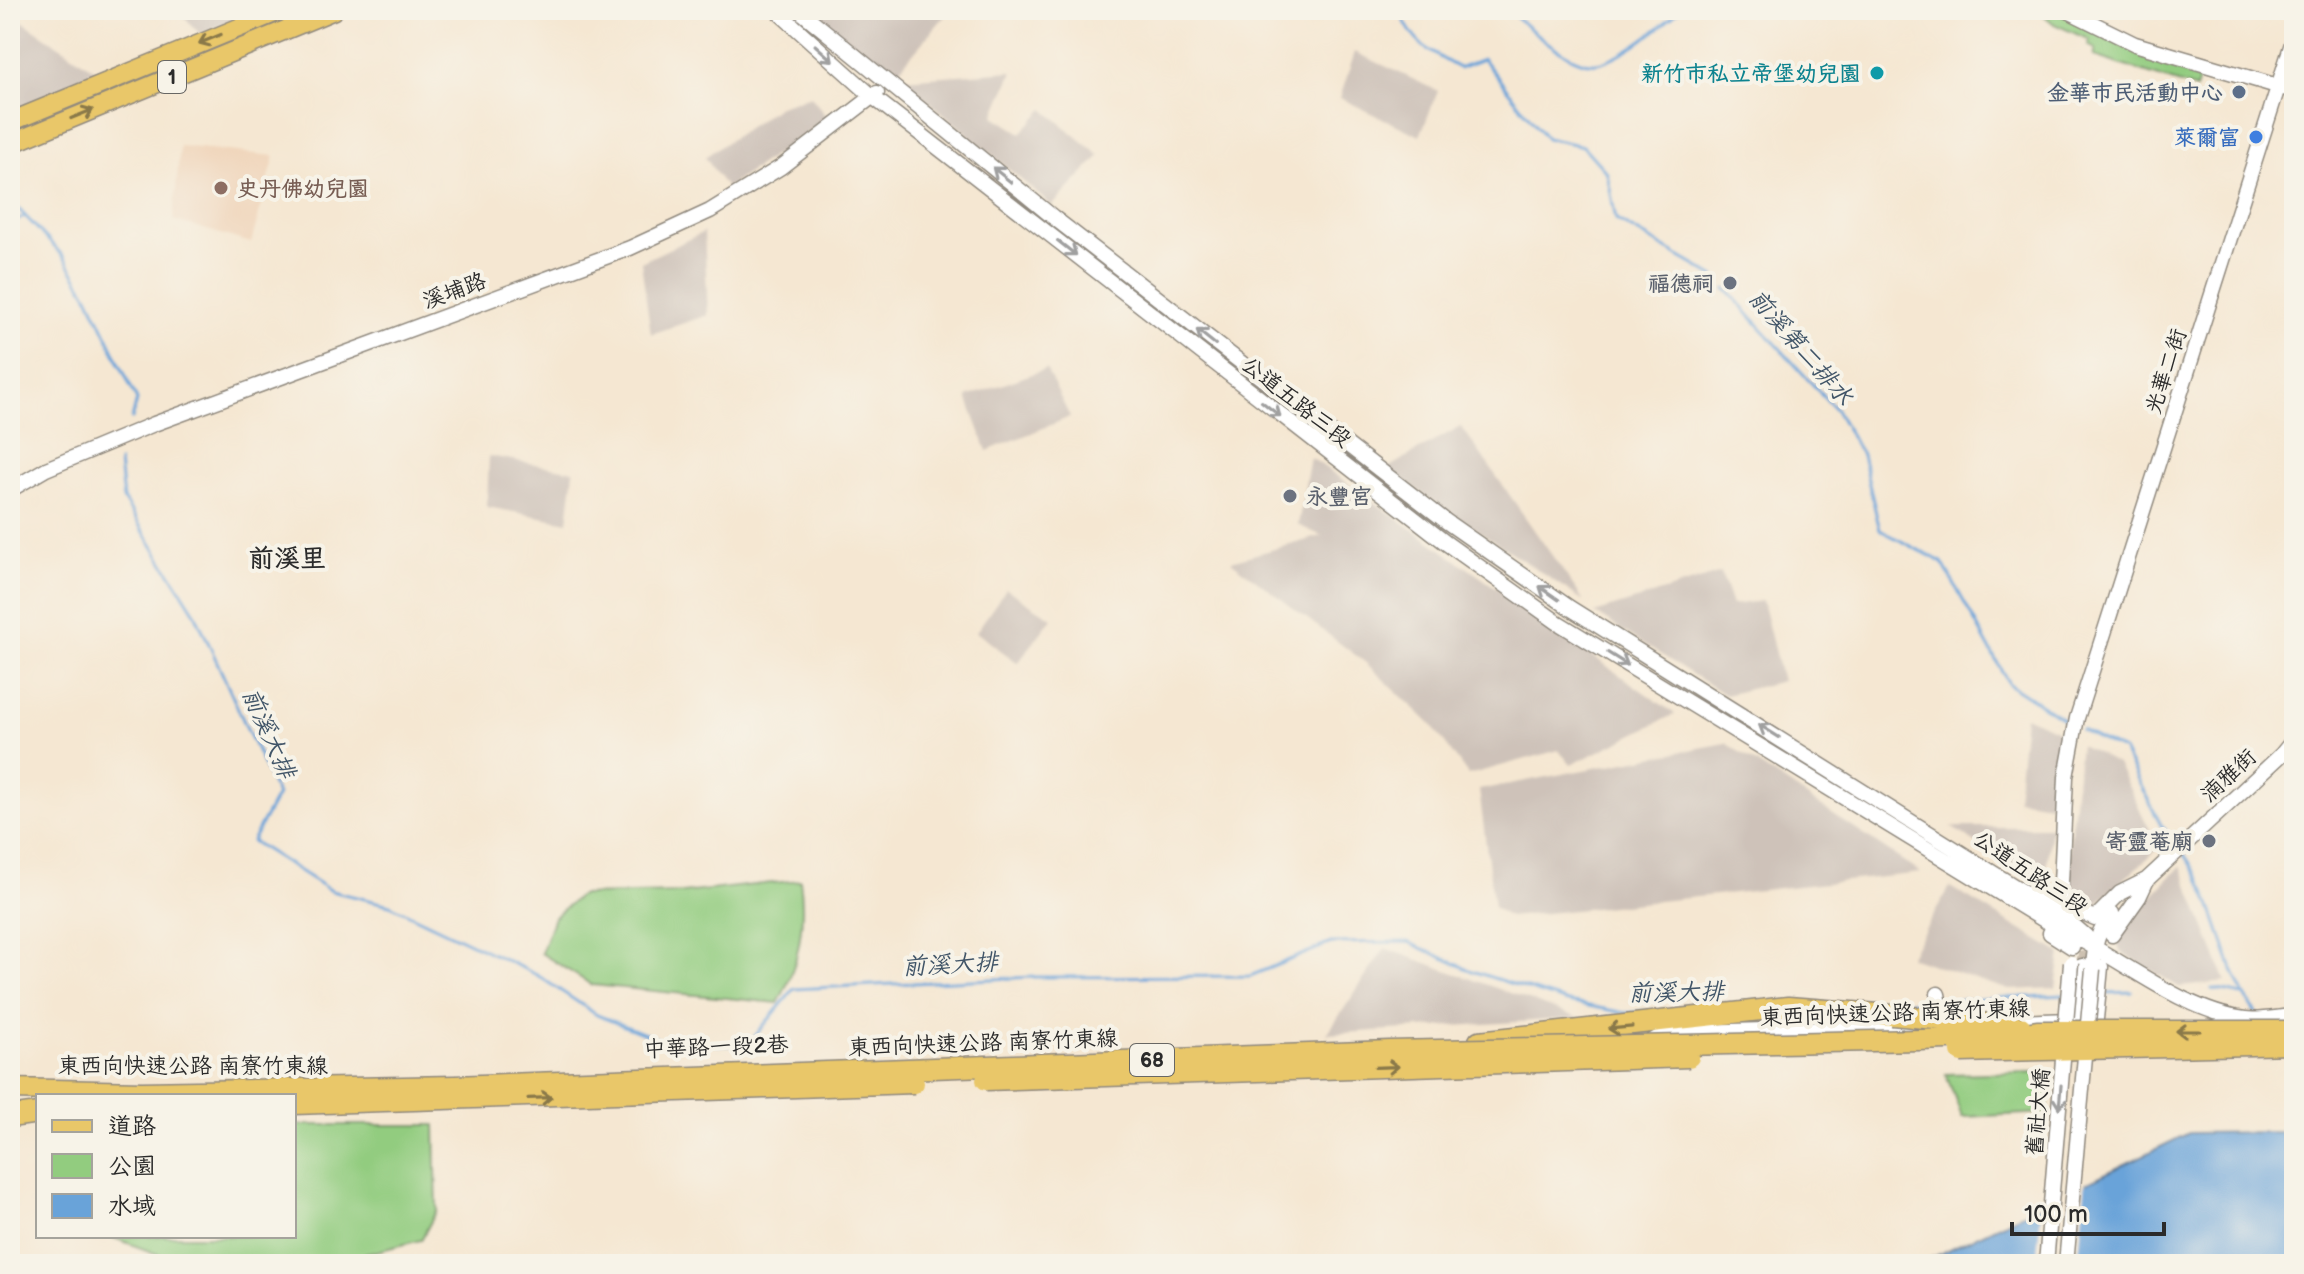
<svg xmlns="http://www.w3.org/2000/svg" width="2304" height="1274" font-family="'Balsamiq Sans','LXGW WenKai TC',sans-serif">
<style>
.built{fill:#f0d6bc}
.industrial{fill:#cec2b9}
.green{fill:#92cc7f;stroke:#5e7c55;stroke-width:2}
.water{fill:#69a3d9;stroke:#4a6782;stroke-width:2}
.pier{fill:#f5e7d2}
.lines{fill:none;stroke-linecap:round;stroke-linejoin:round}
.stream{stroke:#69a3d9;stroke-width:3}
.minor-tunnel{stroke:#cdc1b1;stroke-width:14;stroke-dasharray:14 7;stroke-linecap:butt}
.minor-casing{stroke:#90897e;stroke-width:17}
.major-casing{stroke:#90897e;stroke-width:21}
.highway-casing{stroke:#90897e;stroke-width:23}
.minor{stroke:#fff;stroke-width:14}
.major{stroke:#e9c769;stroke-width:18}
.highway{stroke:#e9c769;stroke-width:20}
.minor-bridge-casing{stroke:#90897e;stroke-width:17;stroke-linecap:butt}
.highway-bridge-casing{stroke:#90897e;stroke-width:23;stroke-linecap:butt}
.minor-bridge{stroke:#fff;stroke-width:14}
.highway-bridge{stroke:#e9c769;stroke-width:20}
.oneway{stroke:#8a794a}
.oneway2{stroke:#a0a0a0}
.culture-dot{fill:#0f9aa8;stroke:#f7f3e8;stroke-width:3}
.service-dot{fill:#5c6f8a;stroke:#f7f3e8;stroke-width:3}
.shop-dot{fill:#3f7fe0;stroke:#f7f3e8;stroke-width:3}
.education-dot{fill:#8d6e63;stroke:#f7f3e8;stroke-width:3}
.worship-dot{fill:#6b7280;stroke:#f7f3e8;stroke-width:3}
.labels{text-anchor:middle;stroke-width:8;stroke-linejoin:round;paint-order:stroke}
.shield{fill:#f7f3e8;stroke:#686764;stroke-width:2}
.shield-label{font-size:20px;font-weight:bold;fill:#2b2b2b}
.culture-label{font-size:22px;font-weight:bold;fill:#0d838f;stroke:#f7f3e8;text-anchor:end}
.service-label{font-size:22px;font-weight:bold;fill:#4e5e75;stroke:#f7f3e8;text-anchor:end}
.shop-label{font-size:22px;font-weight:bold;fill:#366cbe;stroke:#f7f3e8;text-anchor:end}
.education-label{font-size:22px;font-weight:bold;fill:#785e54;stroke:#f7f3e8;text-anchor:start}
.worship-label{font-size:22px;font-weight:bold;fill:#5b616d;stroke:#f7f3e8;text-anchor:end}
.street-label{font-size:22px;fill:#2b2b2b;stroke:#f7f3e8}
.water-label{font-size:24px;font-style:italic;fill:#415568;stroke:#f7f3e8}
.quarter-label{font-size:26px;font-weight:bold;fill:#2b2b2b;stroke:#f7f3e8}
</style>
<rect width="100%" height="100%" fill="#f7f3e8"/>
<filter id="ink" filterUnits="userSpaceOnUse"><feTurbulence type="fractalNoise" baseFrequency=".0125" numOctaves="2"/><feDisplacementMap in="SourceGraphic" scale="16" xChannelSelector="R" yChannelSelector="G"/><feConvolveMatrix kernelMatrix="1 2 1 2 8 2 1 2 1" color-interpolation-filters="sRGB"/></filter>
<filter id="wash" filterUnits="userSpaceOnUse"><feTurbulence type="fractalNoise" baseFrequency=".006" numOctaves="4" result="noise"/><feDisplacementMap in="SourceGraphic" scale="32" xChannelSelector="R" yChannelSelector="G"/><feGaussianBlur stdDeviation="1.8" result="paint"/><feColorMatrix in="noise" values="0 0 0 0 0 0 0 0 0 0 0 0 0 0 0 0 0 1.4 0 .05"/><feComposite in="paint" operator="in"/></filter>
<g filter="url(#wash)">
<rect width="100%" height="100%" fill="#f5e7d2"/>
<path class="built" d="M180,146L275,156L251,243L173,220Z"/>
<path class="industrial" d="M178,10H258L200,34Z
M810,10H950L891,79Z
M10,13L101,74L10,114Z
M1355,52L1438,91L1420,136L1340,98Z
M1013,71L994,116L1021,133L1044,109L1100,156L1052,206L903,79Z
M811,96L828,119L726,188L705,157L779,106Z
M704,232L708,315L651,334L641,262Z
M1046,369L1070,417L987,451L967,397Z
M1461,426L1584,601L1386,469Z
M489,456L574,471L568,522L487,507Z
M1310,457L1675,714L1571,765L1559,750L1468,775L1431,724L1366,663L1231,561L1322,536L1298,525Z
M1721,573L1732,605L1762,601L1782,681L1725,695L1595,613Z
M1006,589L1052,618L1018,663L976,632Z
M2025,716L2062,733L2049,804L2017,799Z
M1726,743L1921,873L1509,917L1494,907L1479,790Z
M2080,745L2117,764L2159,848L2094,906L2064,900Z
M1951,827H2051L2044,887Z
M2181,866L2226,982L2179,987L2120,951L2117,942L2146,902Z
M1950,887L2061,954L2056,988L2009,990L1909,957Z
M1385,948L1579,1018L1327,1034Z"/>
<path class="green" d="M2038,10H2056L2138,50L2202,71L2196,89L2094,56L2096,49L2088,45L2090,40L2054,24Z
M800,880C806,922 799,966 778,1003L592,985L541,953L554,917L580,895L682,893Z
M2035,1072L2047,1091L2048,1113L1962,1117L1946,1074Z
M294,1125H435L437,1210L421,1240L358,1256L346,1264H184L109,1236H294Z"/>
<path class="water" d="M2294,1119V1264H1919L2189,1133L2286,1132Z"/>
<path class="pier" d="M2086,1179L2078,1264H2036L2042,1201Z"/>
<g class="lines">
<path class="stream" d="M1399,10C1415,46 1426,50 1459,68L1483,59L1546,138L1583,146L1607,173L1616,220L1715,277
M1508,10C1526,26 1572,67 1597,63C1620,59 1662,27 1679,10
M10,200L64,257L87,294L137,400L132,419
M10,224L24,217
M1726,289L1836,410L1862,455L1880,530L1942,562L2009,684L2071,724
M119,462L123,499L194,611L277,795L252,841L331,891L390,905L537,975L597,1015L665,1042L747,1046L794,989L1032,977L1250,976L1331,943L1408,942L1472,971L1568,1002L1625,1013L1657,1011
M2081,730L2123,751L2161,825L2178,846
M2182,852C2219,899 2221,965 2256,1013
M2213,989L2243,995
M2104,993L2132,992
M1944,1001L2065,995
M1868,1003L1933,1001
M2284,1051L2294,1065"/>
</g>
</g>
<g filter="url(#ink)">
<g class="lines">
<path class="minor-tunnel" d="M2082,966L2095,918"/>
<g class="minor-casing">
<path id="minor" d="M776,10L873,97L1446,543L1557,622L2057,928C2117,954 2180,1011 2245,1019C2260,1021 2278,1017 2294,1016
M799,10L1053,217L1447,522L1570,608L2065,918L2086,936
M2066,10L2135,44L2294,91
M10,490L46,469L154,424L630,248L710,211L781,167L877,93
M2141,885L2281,755L2294,739
M2054,900L2095,918L2120,893L2148,879
M2060,904L2066,777L2077,718L2294,37
M2050,933L2072,947
M2112,935L2139,897L2147,880
M2093,969C2094,948 2097,930 2112,913
M1938,994L1942,1015
M2077,1019L2082,966
M2013,1022L2096,1019L2101,967
M1648,1043L1667,1033L1920,1025"/>
</g>
<g class="major-casing">
<path id="major" d="M10,122L282,10
M10,144L334,10"/>
</g>
<g class="highway-casing">
<path id="highway" d="M1479,1041L1788,1007L1892,1015
M10,1117L38,1113"/>
</g>
<use href="#minor" class="minor"/>
<use href="#major" class="major"/>
<use href="#highway" class="highway"/>
<g class="minor-bridge-casing">
<path id="minor-bridge" d="M2046,1264L2071,963
M2066,1264L2093,969"/>
</g>
<g class="highway-bridge-casing">
<path id="highway-bridge" d="M1892,1015L2021,1027
M1961,1052L2294,1044
M986,1080L1689,1057
M10,1089L142,1092L455,1086L1390,1051L1920,1040L2002,1037L2037,1031H2294
M294,1104L914,1083"/>
</g>
<use href="#minor-bridge" class="minor-bridge"/>
<use href="#highway-bridge" class="highway-bridge"/>
</g>
<defs><path id="oneway-shaft" d="M-6 0H5M1.5-3L5.5 0L1.5 3" fill="none" stroke-width="1.6" stroke-linecap="round" stroke-linejoin="round" transform="scale(2)"/></defs>
<g class="oneway">
<use href="#oneway-shaft" transform="translate(210 39) rotate(158)"/>
<use href="#oneway-shaft" transform="translate(82 114) rotate(-22)"/>
<use href="#oneway-shaft" transform="translate(1620 1028) rotate(175)"/>
<use href="#oneway-shaft" transform="translate(2188 1031) rotate(180)"/>
<use href="#oneway-shaft" transform="translate(1387 1067) rotate(-2)"/>
<use href="#oneway-shaft" transform="translate(540 1098) rotate(-2)"/>
</g>
<g class="oneway2">
<use href="#oneway-shaft" transform="translate(824 53) rotate(42)"/>
<use href="#oneway-shaft" transform="translate(1002 175) rotate(-141)"/>
<use href="#oneway-shaft" transform="translate(1067 248) rotate(38)"/>
<use href="#oneway-shaft" transform="translate(1206 337) rotate(-142)"/>
<use href="#oneway-shaft" transform="translate(1271 409) rotate(38)"/>
<use href="#oneway-shaft" transform="translate(1549 593) rotate(-145)"/>
<use href="#oneway-shaft" transform="translate(1618 659) rotate(32)"/>
<use href="#oneway-shaft" transform="translate(1769 731) rotate(-148)"/>
<use href="#oneway-shaft" transform="translate(2060 1097) rotate(95)"/>
</g>
</g>
<circle class="culture-dot" cx="1877" cy="73" r="8"/>
<circle class="service-dot" cx="2239" cy="92" r="8"/>
<circle class="shop-dot" cx="2256" cy="137" r="8"/>
<circle class="education-dot" cx="221" cy="188" r="8"/>
<g class="worship-dot">
<circle cx="1730" cy="283" r="8"/>
<circle cx="1290" cy="496" r="8"/>
<circle cx="2209" cy="841" r="8"/>
</g>
<g class="labels">
<g class="shield">
<rect x="158" y="61" width="28" height="32" rx="6"/>
<rect x="1130" y="1044" width="44" height="32" rx="6"/>
</g>
<g class="shield-label">
<text x="172" y="84">1</text>
<text x="1152" y="1067">68</text>
</g>
<g class="culture-label">
<text x="1861" y="81">新竹市私立帝堡幼兒園</text>
</g>
<g class="service-label">
<text x="2223" y="100">金華市民活動中心</text>
</g>
<g class="shop-label">
<text x="2240" y="145">萊爾富</text>
</g>
<g class="education-label">
<text x="237" y="196">史丹佛幼兒園</text>
</g>
<g class="worship-label">
<text x="1714" y="291">福德祠</text>
<text x="1306" y="504" text-anchor="start">永豐宮</text>
<text x="2193" y="849">寄靈菴廟</text>
</g>
<g class="street-label">
<text transform="translate(454 290) rotate(-20)" y="8">溪埔路</text>
<text transform="translate(2165 371) rotate(-72)" y="8">光華二街</text>
<text transform="translate(1297 401) rotate(38)" y="8">公道五路三段</text>
<text transform="translate(2228 775) rotate(-43)" y="8">湳雅街</text>
<text transform="translate(2031 872) rotate(34)" y="8">公道五路三段</text>
<text transform="translate(1895 1012) rotate(-2)" y="8">東西向快速公路 南寮竹東線</text>
<text transform="translate(983 1042) rotate(-2)" y="8">東西向快速公路 南寮竹東線</text>
<text transform="translate(716 1046) rotate(-2)" y="8">中華路一段2巷</text>
<text x="193" y="1073">東西向快速公路 南寮竹東線</text>
<text transform="translate(2037 1112) rotate(-85)" y="8">舊社大橋</text>
</g>
<g class="water-label">
<text transform="translate(1801 347) rotate(49)" y="8">前溪第二排水</text>
<text transform="translate(269 733) rotate(66)" y="8">前溪大排</text>
<text transform="translate(950 964) rotate(-3)" y="8">前溪大排</text>
<text transform="translate(1676 992) rotate(-1)" y="8">前溪大排</text>
</g>
<g class="quarter-label">
<text x="287" y="567">前溪里</text>
</g>
</g>
<rect width="2304" height="1274" fill="none" stroke="#f7f3e8" stroke-width="40"/>
<rect x="36" y="1094" width="260" height="144" fill="#f7f3e8" stroke="#a5a39c" stroke-width="2"/>
<rect x="52" y="1120" width="40" height="12" fill="#e9c769" stroke="#a5a39c" stroke-width="2"/>
<text x="108" y="1134" font-size="24" fill="#2b2b2b">道路</text>
<rect x="52" y="1154" width="40" height="24" fill="#92cc7f" stroke="#a5a39c" stroke-width="2"/>
<text x="108" y="1174" font-size="24" fill="#2b2b2b">公園</text>
<rect x="52" y="1194" width="40" height="24" fill="#69a3d9" stroke="#a5a39c" stroke-width="2"/>
<text x="108" y="1214" font-size="24" fill="#2b2b2b">水域</text>
<path d="M2012 1222v12h152v-12" fill="none" stroke="#2b2b2b" stroke-width="4"/>
<text x="2024" y="1222" font-size="24" fill="#2b2b2b" stroke="#f7f3e8" stroke-width="6" paint-order="stroke">100 m</text>
</svg>
